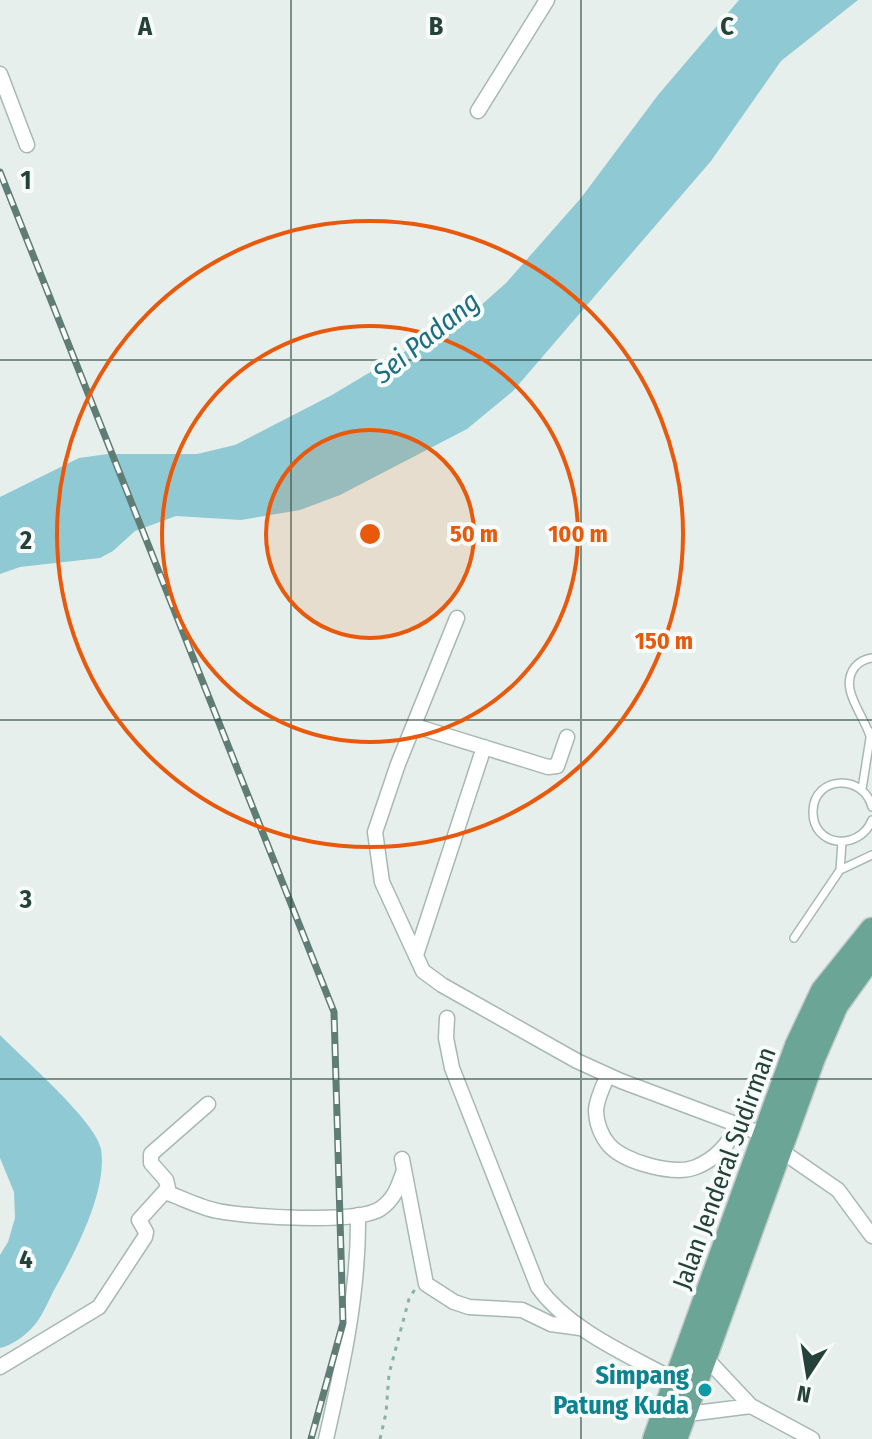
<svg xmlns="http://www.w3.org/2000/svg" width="872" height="1439" font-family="'Fira Sans Condensed',sans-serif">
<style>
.water{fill:#8ec9d4}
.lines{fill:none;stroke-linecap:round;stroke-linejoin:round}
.service-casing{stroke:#a8b8b2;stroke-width:10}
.minor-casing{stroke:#a8b8b2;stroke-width:17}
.primary-casing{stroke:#c2cac8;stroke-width:27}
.path{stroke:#86b3a5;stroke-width:3;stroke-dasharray:4 6;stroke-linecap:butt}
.service{stroke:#fff;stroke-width:7}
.minor{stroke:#fff;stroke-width:14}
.primary{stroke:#6aa596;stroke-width:24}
.rail-casing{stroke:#5f7d75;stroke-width:7}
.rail{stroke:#f7fbf9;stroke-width:4;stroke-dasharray:12;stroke-linecap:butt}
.grid{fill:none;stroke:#24423a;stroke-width:2;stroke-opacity:0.55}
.ring{fill:none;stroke:#e8590c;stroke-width:4}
.culture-dot{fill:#0f9aa8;stroke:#f7fbf9;stroke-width:3}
.labels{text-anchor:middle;stroke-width:8;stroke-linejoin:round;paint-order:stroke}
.street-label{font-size:26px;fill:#24423a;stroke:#f7fbf9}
.culture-label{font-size:26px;font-weight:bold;fill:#0d838f;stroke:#f7fbf9;text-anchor:end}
.water-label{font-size:28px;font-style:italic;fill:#1c6f80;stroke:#f7fbf9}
.grid-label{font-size:26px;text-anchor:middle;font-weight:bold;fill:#24423a;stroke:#f7fbf9;stroke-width:8;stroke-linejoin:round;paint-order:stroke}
.centre{fill:#e8590c;stroke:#f7fbf9;stroke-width:4}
.ring-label{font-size:24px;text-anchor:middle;font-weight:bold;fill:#e8590c;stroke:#f7fbf9;stroke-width:8;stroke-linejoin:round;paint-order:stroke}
</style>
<rect width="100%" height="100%" fill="#e6efeb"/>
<path class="water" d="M739,0H858L781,61L711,161L513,391L467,429L340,495L300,510L241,520L176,516L135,531L113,551L100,558L20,567L0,574V497L79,458L108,454H197L235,445L332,395L479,307L506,283L581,198L658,95Z
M0,1035C21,1057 96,1121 101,1149C108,1192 73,1256 53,1292C47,1304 41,1319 31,1329C23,1337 12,1345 0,1348V1255L8,1242L15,1218L14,1192L0,1158Z"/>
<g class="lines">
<g class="service-casing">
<path id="service" d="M870,736C864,715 838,688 855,667C860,661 865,659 872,658
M862,789L871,732
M872,807C864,774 814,775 813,811C812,847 859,852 872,820
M840,870L872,855
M794,938L840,870L842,842"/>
</g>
<g class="minor-casing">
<path id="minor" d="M0,74L27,145
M478,111L547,0
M457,618L398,764L375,832L382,882L423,971L442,985L577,1061L621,1081L765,1135
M415,726L548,767L557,766L567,737
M416,955L484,747
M447,1018L446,1038L452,1068L538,1287C570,1331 629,1355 676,1381
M608,1075C603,1086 597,1098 596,1110C596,1122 601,1136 609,1145C624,1162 674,1176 696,1167C716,1159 729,1144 738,1125
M780,1150L838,1190L872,1236
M402,1159L426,1284L454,1302L469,1307L522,1310L551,1324L580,1328
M165,1192C182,1198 201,1208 218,1211C248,1217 356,1224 380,1209C394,1200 398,1187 403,1173
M703,1355L751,1406L812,1439
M0,1367L99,1307L145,1237L146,1232L139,1220L168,1188L166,1180L151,1163V1154L208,1104
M680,1415L751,1406
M326,1439C343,1365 359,1291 358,1215"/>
</g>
<g class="primary-casing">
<path id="primary" d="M655,1439L797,1046L823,991L872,930
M675,1439L813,1058L836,1005L872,955"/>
</g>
<path class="path" d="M380,1439L386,1413L389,1374L409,1299L415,1289"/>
<use href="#service" class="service"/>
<use href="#minor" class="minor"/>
<use href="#primary" class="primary"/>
<g class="rail-casing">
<path id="rail" d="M0,172L334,1012L343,1323L311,1439"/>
</g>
<use href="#rail" class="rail"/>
</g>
<path class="grid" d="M291,0V1439M581,0V1439M0,360H872M0,720H872M0,1079H872"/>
<circle cx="370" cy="534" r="104" fill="#e8590c" fill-opacity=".12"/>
<g class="ring">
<circle cx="370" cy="534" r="104"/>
<circle cx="370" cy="534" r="208"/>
<circle cx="370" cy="534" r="313"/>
</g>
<circle class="culture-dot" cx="705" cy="1390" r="8"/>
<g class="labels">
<g class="street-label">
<text transform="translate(724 1168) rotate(-70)" y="9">Jalan Jenderal Sudirman</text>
</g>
<g class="culture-label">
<text x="689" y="1384">Simpang<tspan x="689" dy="30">Patung Kuda</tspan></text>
</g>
<g class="water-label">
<text transform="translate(426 337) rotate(-39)" y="10">Sei Padang</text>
</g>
</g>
<g class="grid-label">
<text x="145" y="35">A</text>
<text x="436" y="35">B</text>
<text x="727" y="35">C</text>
<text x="26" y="189">1</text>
<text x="26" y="549">2</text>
<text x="26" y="908">3</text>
<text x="26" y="1268">4</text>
</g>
<circle cx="370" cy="534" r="12" class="centre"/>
<g class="ring-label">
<text x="474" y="542">50 m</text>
<text x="578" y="542">100 m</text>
<text x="664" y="649">150 m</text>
</g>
<g transform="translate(808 1375) rotate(192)" stroke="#f7fbf9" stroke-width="6" paint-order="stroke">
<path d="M0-6L14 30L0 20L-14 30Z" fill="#24423a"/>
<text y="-12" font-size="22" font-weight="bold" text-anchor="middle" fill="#24423a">N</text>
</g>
</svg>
